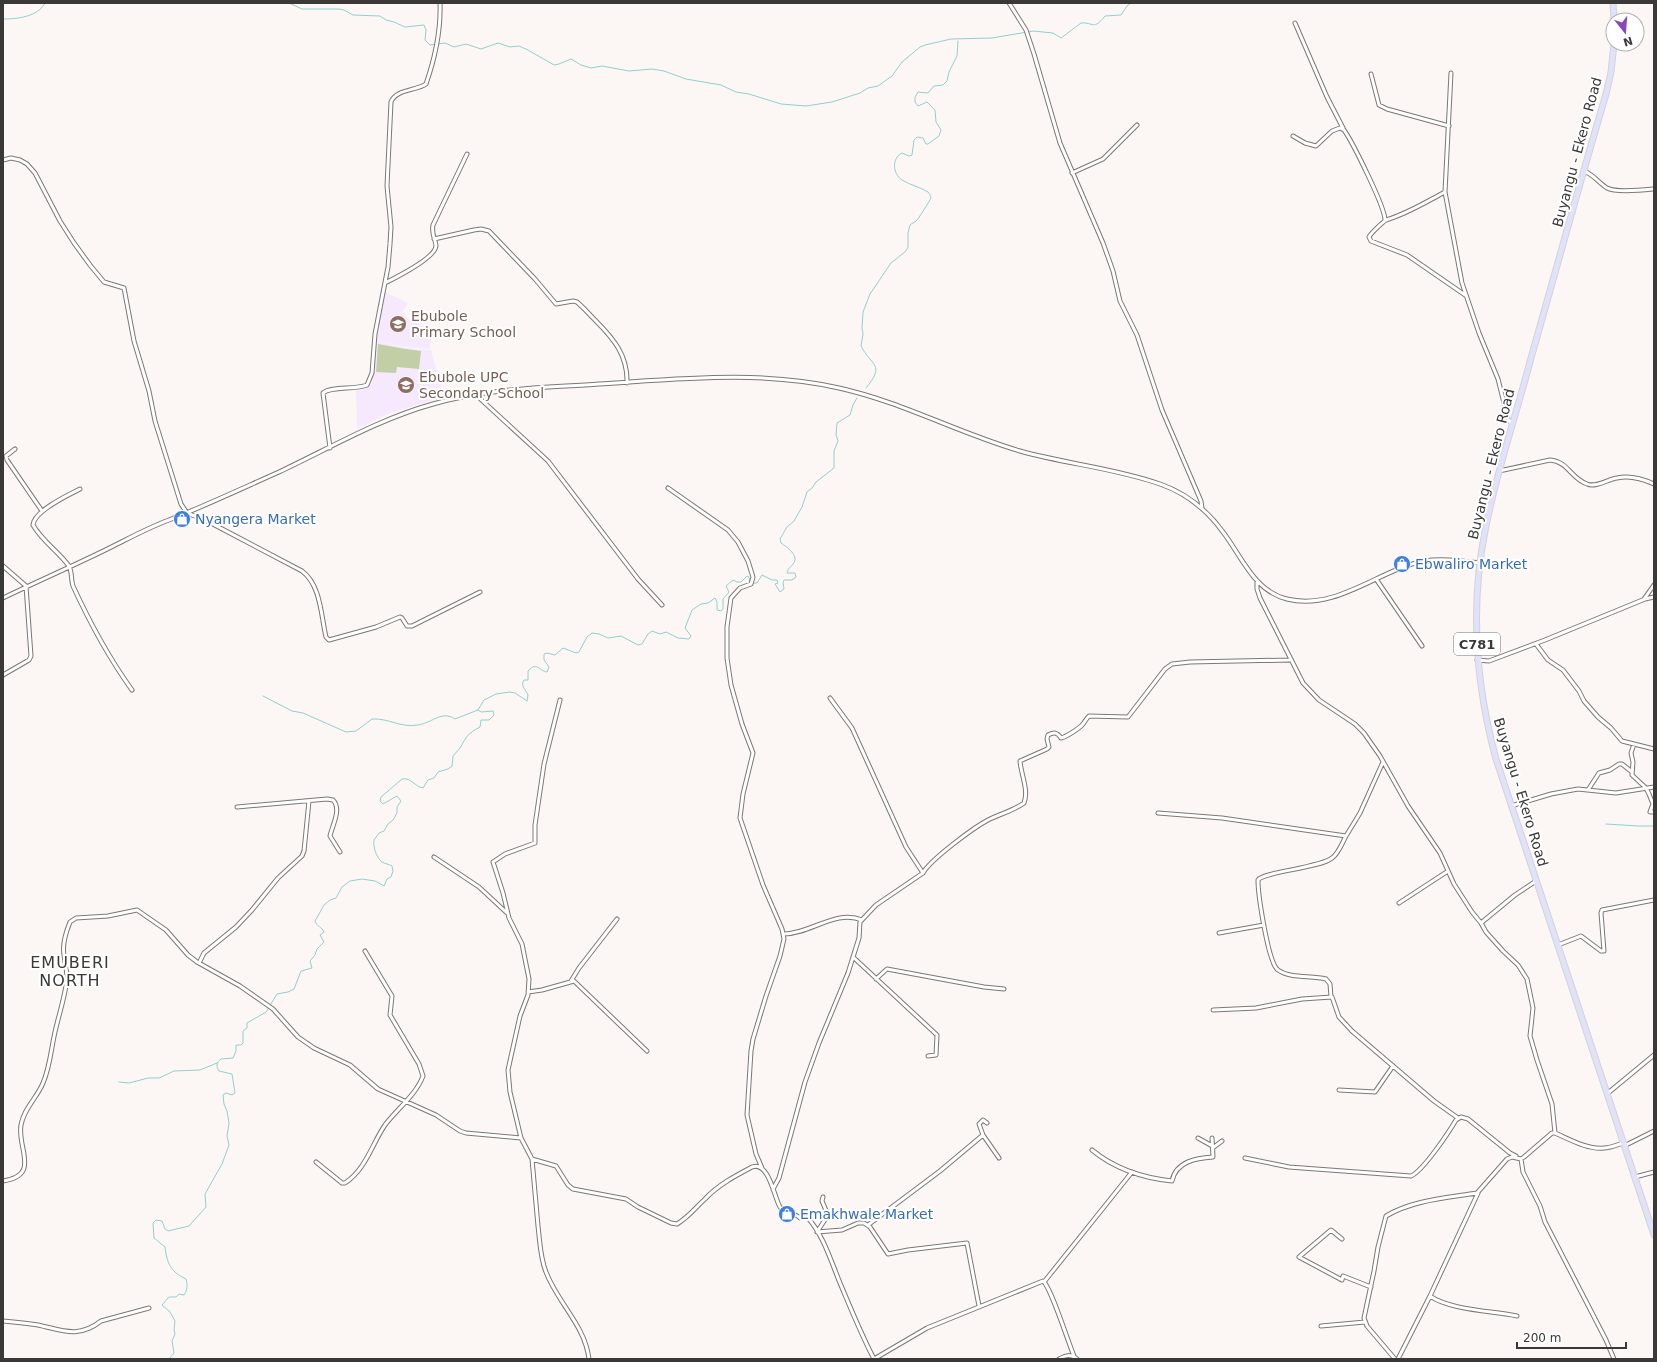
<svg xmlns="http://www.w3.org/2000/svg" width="1657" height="1362" font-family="'DejaVu Sans',sans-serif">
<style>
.education{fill:#f6e9fd}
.grass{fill:#c1cea6}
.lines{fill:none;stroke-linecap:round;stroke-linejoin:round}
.stream{stroke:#93ced0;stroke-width:1}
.street-casing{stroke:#7c7875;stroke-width:5}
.primary-casing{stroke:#d4d3d3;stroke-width:7}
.street{stroke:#fff;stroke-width:3}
.primary{stroke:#dfe2fa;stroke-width:5}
.labels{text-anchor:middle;stroke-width:4;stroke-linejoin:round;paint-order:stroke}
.shield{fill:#fff;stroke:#757473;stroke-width:1}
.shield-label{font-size:13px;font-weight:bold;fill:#3a3937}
.street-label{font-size:14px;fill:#3a3937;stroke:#fff}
.education-label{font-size:14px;fill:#785e54;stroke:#fff;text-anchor:start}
.shop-label{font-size:14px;fill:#366cbe;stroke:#fff;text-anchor:start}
.quarter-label{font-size:16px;letter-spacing:1px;fill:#3a3937;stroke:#fff}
</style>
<rect width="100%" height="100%" fill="#fcf7f4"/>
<path class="education" d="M385,292L408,303L401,314L432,332L430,349L407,347L376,341L379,317Z
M376,341L407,348L431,350L444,397L390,413L357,429L356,391L368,387L372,384Z"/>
<path class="grass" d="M378,344L405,349L421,351L419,369L397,367L396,373L376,372Z"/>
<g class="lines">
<path class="stream" d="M266,3H267
M289,3L302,9H339L344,10L353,15L380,16L386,20L394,22L405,27L424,25L426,30L425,40L430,45L445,43L454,47L466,44L481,49L498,43L510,47L519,46L528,50L554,65L559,64L571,59L581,65L591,68L602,66L629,71L652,69L664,71L686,79L721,85L736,92L749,94L781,104L806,106L832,102L860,93L868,88L878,86L892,76L902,62L920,47L925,45L951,39L992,38L1033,31L1053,33L1061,38L1081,23C1094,22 1093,31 1105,16L1121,15L1127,6L1131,3
M3,19C17,19 38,17 45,3
M866,388C886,364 871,366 861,346L863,334L862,328L863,312L870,294L891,263L906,251L908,247V233L910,225C912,223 914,223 916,221C918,220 930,200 931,198C930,195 930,194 928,192C920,187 910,185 902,180C892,173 892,158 902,153L909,156L912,155L914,140L917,137L923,138L926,144H928L939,136L941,130L936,122L935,110L927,102L918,106L915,102V97L918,92L928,93L934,86L943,85L947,81L949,72L957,56L958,41
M753,583H757L762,575L772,580H777L778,583L775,584L780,592L784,589L783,583L784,580H792L796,577L795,573H787C788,568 790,568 793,564C800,556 787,547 781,543L780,539L787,527L794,521L802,507L807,492L812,488L816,482L834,468V451L838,441L836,435L837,423L850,415L853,405L857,398
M263,696L292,711L303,713L346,732L356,731L372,719C389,718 400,728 418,725C432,723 442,710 455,719L478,710L484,700L496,694L510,692L515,693L527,701L528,695C526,690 520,686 524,680H528V671C537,661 539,671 547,672L549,667L544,660V654L547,653L555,655L563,648L576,653L579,652L587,637L592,633L599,634L608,638L621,636L638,645L642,644L648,634L652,631L660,634L666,632L678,638L689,639L691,636L685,628L692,610L701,604L708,603L715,598L717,602V610L721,611L723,609V599L729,592L726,586L733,580L737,582H741L747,576L749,577L750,582
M1606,824L1638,826H1654
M119,1082L129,1083L148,1078H159L174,1071L200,1070L217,1063
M169,1359L174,1353L172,1341L175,1334L174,1329L175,1321L170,1312L162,1305L169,1297H176L179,1294L184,1295C187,1291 188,1285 186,1279C171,1272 167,1264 165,1247L154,1238L153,1223L156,1220L162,1221L165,1229L168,1231L189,1226L206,1207L205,1194L222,1164L229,1145L227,1136L229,1123L227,1111L224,1104L223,1095L226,1093L232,1095L235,1093L232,1074L219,1071C216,1066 216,1063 221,1059L233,1058L236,1051V1045H241L243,1043V1031L247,1028V1023L266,1012L277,994L288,992L294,989L301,971L312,968L310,961L315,955L317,949L324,942L320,935L324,932C322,927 317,927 315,921L324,905L330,900L336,898L342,887L350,881L362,879L375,881L384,886L387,879L391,877L393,871L392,866C389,864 385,864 382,862C376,857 373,847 374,840L379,833L384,831L388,824L393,820L397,813V807L401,801L397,796L383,804L380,801L381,797L402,779C411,777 415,787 423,788L428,780L434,778L438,772L448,769L452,766L453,756C455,753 458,751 460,748C467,736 467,734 480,727L481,720H489L494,715L493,711L481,712L478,710"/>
<g class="street-casing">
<path id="street" d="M1009,3L1026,30L1034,54L1060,143L1103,243L1113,271L1120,301L1137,335L1162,410L1201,501L1202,508
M1295,23L1327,97L1343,128
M1451,73L1445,192L1462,283L1479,333L1498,379L1508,419L1512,424
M1371,74L1379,105L1387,109L1449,126
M1293,136L1305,143L1316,146L1332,131L1340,128L1344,130C1353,143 1385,207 1385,220
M3,160L11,158L20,160L27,164L35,173L60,221L74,243L90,265L104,282L124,288L134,341L149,391L155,421L181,504L187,513L207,521L302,571C321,585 321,616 326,637L329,640L376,627L400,617L402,618L407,626H412L480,592
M1584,171C1594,175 1599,183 1607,188C1616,193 1644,190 1654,189
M1072,173L1103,159L1137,125
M1445,192C1426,202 1407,214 1386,220C1383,222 1371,233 1369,237L1371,241L1407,255L1465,295
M434,239L474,230L481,229L489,231L535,279L556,304L573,301L577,302C584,308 589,314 595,320C613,338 628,355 627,383
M385,283C395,278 435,258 436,246C436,240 431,235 433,225L467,154
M475,394L548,461L638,579L662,605
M330,448L323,393C331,386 355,390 367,385L372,373L375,334L388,267L390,244L391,227L387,186L391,102C396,89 416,91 426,84C435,58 441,30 440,3
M15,449L6,456L7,460L42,511
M1499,471L1550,460C1569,462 1570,478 1587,484C1596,488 1608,479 1617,478C1630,475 1643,479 1654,484
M668,488L728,530L738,542L748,561L753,577L751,584L740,588L731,598L727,627V658L731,685L742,724L753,753L743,794L740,818L763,885L782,929L784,939L780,956L766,996L753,1039L751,1051L747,1115L756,1154L762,1168
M80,489C68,495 34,511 33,525C42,541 58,551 69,566C72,571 71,580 73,586C90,623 109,658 132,690
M3,566L26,586L31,656L29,660L3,675
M1376,579L1422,646
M1257,582V589L1260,598L1303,683L1319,700L1355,724L1364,733L1380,756L1408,806L1440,853L1454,884L1472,912L1481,923L1486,932L1503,951L1518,965L1527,979L1533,1008L1530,1036L1537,1060L1552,1104L1555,1133
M3,598C34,583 66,569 97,554C121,543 144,529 169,520C207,505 243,488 279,472C330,448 379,419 433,404C488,388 543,388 599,384C679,379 761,370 839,388C902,402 958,433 1020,451C1066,464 1115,468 1160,484C1186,493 1207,510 1223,532C1242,557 1254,591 1287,599C1337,611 1378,570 1424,561C1442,558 1462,561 1480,563
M1644,599L1654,585
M1536,644L1548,660L1563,670L1579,691L1584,701L1598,717L1611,728L1622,741L1654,749
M1477,660L1489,661L1545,640L1645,599L1654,597
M1634,744L1631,753L1633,762L1632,775L1646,788L1649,794L1653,804L1650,812H1654
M1588,790L1599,773L1610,770L1619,764H1622L1632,772
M1511,806L1551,794L1578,789L1616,793L1654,787
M237,807L327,799L333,800C342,809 332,826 330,836L340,852
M1158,813L1222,818L1346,836L1360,813L1383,762
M434,857L479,887L507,913
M923,873C930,860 973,828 988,820C1000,814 1013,811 1024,803C1029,790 1021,775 1020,761L1047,749L1049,747L1047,739L1048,735C1054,732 1057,732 1061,738C1066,737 1080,728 1083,724C1086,720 1086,719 1089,716L1128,717L1165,669L1172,664L1190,662L1290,660
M1399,903L1448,871
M1481,923L1515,895L1536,881
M1219,933L1264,925
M784,934C810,934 836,909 862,920
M1558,945L1581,936L1601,951H1604L1601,913L1602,910L1654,900
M853,957L937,1035L936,1055L928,1056
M199,963L204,953L236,927L252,910L278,878L302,856L304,851L309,801
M876,979L887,969L984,987L1004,989
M571,981L579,968L617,919
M528,992L542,990L574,981L647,1051
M1331,997L1330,984L1326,979C1311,975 1291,979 1278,970C1268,963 1258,894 1258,880C1262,872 1320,868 1332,858C1339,853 1342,843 1346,836
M1213,1010L1256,1008L1302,999L1332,997L1339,1017L1352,1031L1434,1101L1458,1118
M1339,1090L1375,1092L1393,1066
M1608,1093L1654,1055
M983,1135L979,1124L983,1120L987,1123
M521,1138L510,1092L508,1070L520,1016L528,995L529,979L522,944L509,918L503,893L493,862L505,854L535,843V825L544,764L560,700
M1198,1138L1214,1147
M1624,1146L1654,1131
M1214,1147L1222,1141
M1092,1150C1115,1169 1144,1178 1172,1181C1176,1161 1197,1158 1213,1157L1212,1138
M1245,1158L1289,1167L1411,1176C1423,1171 1449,1132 1456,1120L1461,1117L1468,1119L1510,1153L1516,1156
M532,1159C534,1181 536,1204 538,1226C540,1242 540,1257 546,1272C557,1302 585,1325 589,1359
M1521,1159L1523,1172L1540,1206L1545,1222L1606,1340L1614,1359
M316,1162L342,1183H345C366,1169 372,1144 385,1125C397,1109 416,1095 423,1076L419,1064L390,1015L392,996L365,951
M1635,1177L1654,1172
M3,1181C41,1175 17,1149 21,1125C24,1108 37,1098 43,1083C50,1067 51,1049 55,1032C59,1014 65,997 67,979C67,970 65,963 64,955C62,945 66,932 70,922L76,918L108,916L137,910L166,930L188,955L197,962L240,986L273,1009L298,1037L314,1048L350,1065L378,1089L436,1115L460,1131L466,1133L521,1138L532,1159L556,1166L568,1185L573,1189L626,1199L638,1207L671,1223L677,1224C690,1216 694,1209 705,1199C718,1185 735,1176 752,1167C769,1161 774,1197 780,1207C784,1214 794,1212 800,1218L807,1217C823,1234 831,1261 840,1283C851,1309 861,1334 874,1359
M773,1189L779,1178L805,1082L819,1043L848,973L859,938L860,922L876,905L923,873L906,847L852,728L830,698
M868,1225L940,1171L983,1135L999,1158
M817,1232L842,1230L858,1223H864L870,1227L888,1254L908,1250L967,1243L979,1306
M817,1232L828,1215L822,1201L823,1197
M1342,1239L1331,1230L1299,1257L1342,1280L1343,1276L1371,1287
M1044,1282L1132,1172
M1430,1296L1478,1193
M3,1321C15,1322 26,1323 38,1325C62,1330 78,1339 101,1321L149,1308
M1321,1326L1365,1322
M874,1359L927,1328L1043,1281C1051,1287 1068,1342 1074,1356
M1059,1359C1066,1355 1071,1354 1077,1359
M1395,1359L1367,1326L1364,1318L1374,1271L1378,1247L1386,1216C1413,1200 1446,1198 1477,1193L1507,1159L1512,1157L1521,1159L1524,1157L1552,1133H1555C1569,1139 1588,1150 1604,1148C1610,1148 1617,1145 1623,1143
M1398,1359L1430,1296C1450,1310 1492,1311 1517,1316"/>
</g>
<g class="primary-casing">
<path id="primary" d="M1613,3L1614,20
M1614,44L1611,72L1606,94C1580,182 1556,270 1531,358C1516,416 1496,473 1485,531C1470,607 1476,685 1496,759L1654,1235"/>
</g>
<use href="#street" class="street"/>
<use href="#primary" class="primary"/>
</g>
<defs>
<g id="school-disc" transform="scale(0.9)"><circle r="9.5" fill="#8d6e63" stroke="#fff"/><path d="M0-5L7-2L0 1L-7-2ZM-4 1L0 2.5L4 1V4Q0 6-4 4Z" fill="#fff"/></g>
<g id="shop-disc" transform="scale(0.9)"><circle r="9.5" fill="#3f7fe0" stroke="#fff"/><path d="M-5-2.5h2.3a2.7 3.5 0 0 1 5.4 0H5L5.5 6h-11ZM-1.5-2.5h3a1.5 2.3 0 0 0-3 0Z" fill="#fff"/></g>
</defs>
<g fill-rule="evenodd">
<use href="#school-disc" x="398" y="324"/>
<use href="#school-disc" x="406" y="385"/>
<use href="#shop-disc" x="182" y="519"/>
<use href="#shop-disc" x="1402" y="564"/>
<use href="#shop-disc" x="787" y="1214"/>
</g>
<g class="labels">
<rect class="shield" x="1454" y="633" width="46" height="22" rx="3"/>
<g class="shield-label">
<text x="1477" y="649">C781</text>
</g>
<g class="street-label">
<text transform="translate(1577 152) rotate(-75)" y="5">Buyangu - Ekero Road</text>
<text transform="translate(1491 464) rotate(-76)" y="5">Buyangu - Ekero Road</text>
<text transform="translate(1521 792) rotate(73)" y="5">Buyangu - Ekero Road</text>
</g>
<g class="education-label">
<text x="411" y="321">Ebubole<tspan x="411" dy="16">Primary School</tspan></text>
<text x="419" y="382">Ebubole UPC<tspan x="419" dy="16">Secondary School</tspan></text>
</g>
<g class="shop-label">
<text x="195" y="524">Nyangera Market</text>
<text x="1415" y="569">Ebwaliro Market</text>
<text x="800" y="1219">Emakhwale Market</text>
</g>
<g class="quarter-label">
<text x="70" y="968">EMUBERI<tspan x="70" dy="18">NORTH</tspan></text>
</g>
</g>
<rect width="1657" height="1362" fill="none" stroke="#3a3937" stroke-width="8"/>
<g transform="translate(1625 32) rotate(163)"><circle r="19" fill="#ffffff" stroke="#b0b0af"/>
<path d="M0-3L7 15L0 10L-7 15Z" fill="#8a47bc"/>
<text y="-6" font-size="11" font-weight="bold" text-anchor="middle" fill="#3a3937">N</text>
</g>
<path d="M1517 1342v6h109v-6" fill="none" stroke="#3a3937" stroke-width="2"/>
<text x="1523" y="1342" font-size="12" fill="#3a3937" stroke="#ffffff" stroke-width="3" paint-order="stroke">200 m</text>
</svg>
